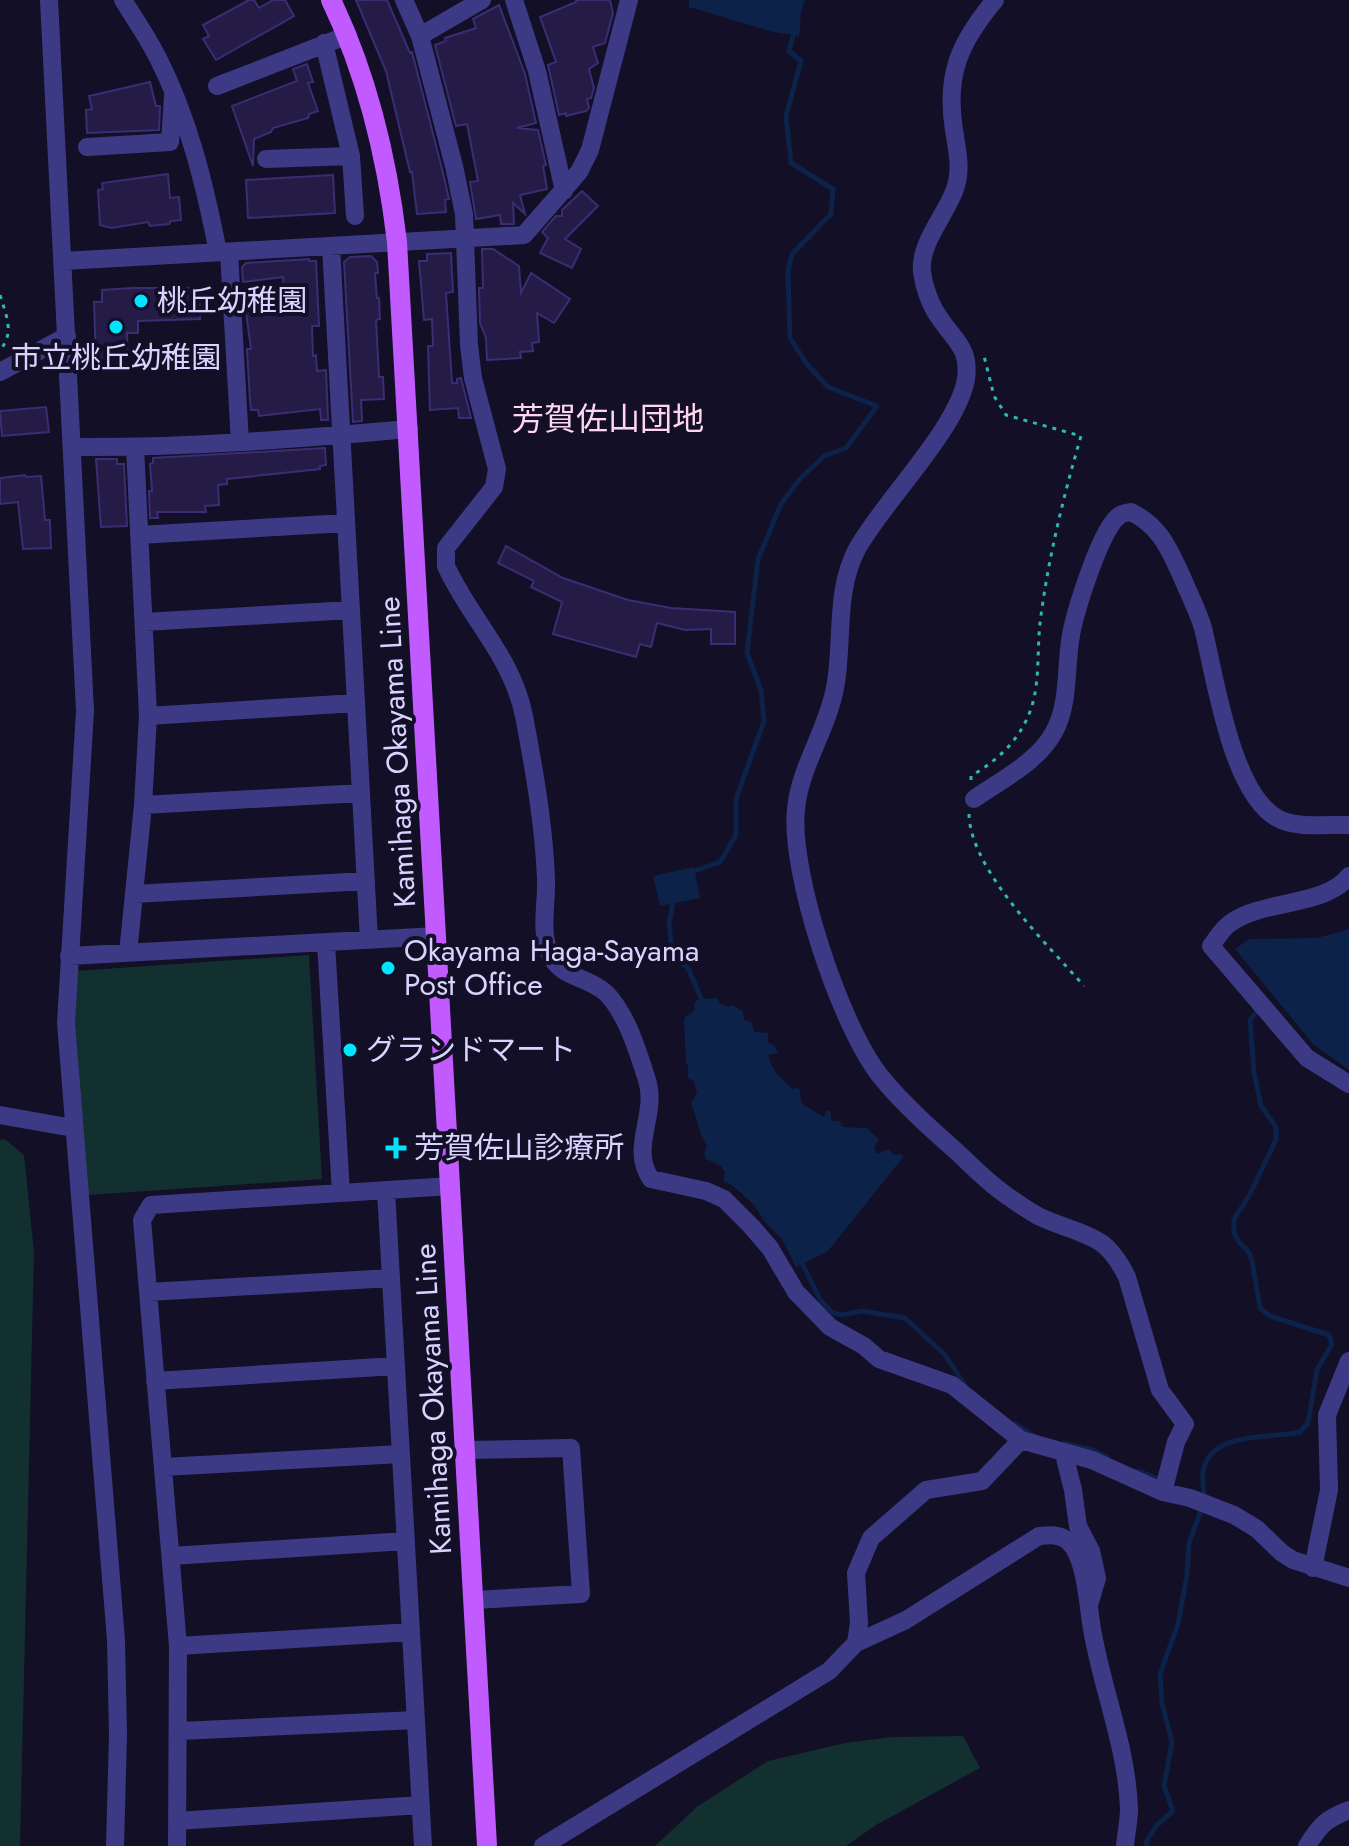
<svg xmlns="http://www.w3.org/2000/svg" width="1349" height="1846" font-family="Jost,'Noto Sans JP',sans-serif">
<style>
.green{fill:#12302f}
.water{fill:#0c2248}
.lines{fill:none;stroke-linecap:round;stroke-linejoin:round}
.stream{stroke:#0c2248;stroke-width:5}
.building{fill:#241b47;stroke:#3b2d73;stroke-width:2}
.path{stroke:#2fb8b0;stroke-width:3;stroke-dasharray:4 6;stroke-linecap:butt}
.minor{stroke:#3d3a85;stroke-width:18}
.major{stroke:#c25bff;stroke-width:20}
.poi-dot{fill:#00e5ff;stroke:#130f26;stroke-width:3}
.labels{text-anchor:middle;stroke-width:8;stroke-linejoin:round;paint-order:stroke}
.poi-label{font-size:30px;fill:#d9d4ff;stroke:#130f26;text-anchor:start}
.street-label{font-size:30px;fill:#d9d4ff;stroke:#130f26}
.neighbourhood-label{font-size:32px;fill:#ffd6f0;stroke:#130f26}
</style>
<rect width="100%" height="100%" fill="#130f26"/>
<path class="green" d="M309,955L322,1179L88,1195L73,1032L75,971Z
M5,1139L24,1155L34,1252L20,1846H0V1140Z
M963,1736L980,1768L876,1825L846,1846H655L698,1806L768,1761L845,1743L893,1737Z"/>
<path class="water" d="M689,0H805C798,15 802,22 799,36L773,32L689,7Z
M694,867L700,898L660,906L653,876Z
M1349,929V1070L1313,1044L1235,949L1249,939L1317,938Z
M718,998L720,1004L729,1007L732,1005L743,1011L744,1020L751,1022L755,1032L768,1033V1042L775,1046L778,1053L768,1055C774,1074 780,1076 792,1089L799,1088L802,1104L824,1117L827,1110L831,1112V1121H839L843,1127L867,1128L879,1140L874,1147L877,1154L889,1149L894,1155L900,1154L904,1156L828,1251L796,1267L782,1239L765,1222L754,1205L732,1185L723,1181L725,1172L721,1166L706,1159L704,1153L707,1146C698,1133 698,1119 691,1104L697,1092L694,1082L688,1078V1066L686,1062L684,1021L686,1016L695,1010L694,1004L698,999Z"/>
<g class="lines">
<path class="stream" d="M689,873L720,862L736,835V799L764,721L761,690L747,653L758,559L781,504L800,479L824,456L846,448L877,406L828,387L806,363L790,338L788,271L792,254L831,214L833,189L791,163L786,116L801,61L789,51L793,36L792,31
M674,897L669,924L671,942L679,961L688,968L704,1005
M800,1259L821,1301L833,1313L841,1315L863,1311L905,1318L945,1355L966,1387
M1015,1424L1034,1436
M1063,1443L1093,1450L1107,1457
M1138,1471L1162,1480
M1204,1498C1204,1490 1202,1481 1203,1473C1208,1430 1272,1439 1300,1432L1308,1423L1317,1370L1332,1344L1329,1335L1270,1316L1260,1308L1252,1261L1249,1252L1239,1242L1234,1233V1219L1249,1196L1276,1140V1127L1261,1106L1254,1072L1250,1020L1259,1009
M1147,1846L1146,1842L1157,1825L1173,1811L1164,1786L1172,1742L1162,1703L1160,1674L1178,1624L1187,1575L1189,1543L1202,1508"/>
</g>
<path class="building" d="M249,0H254L259,8L273,0H285L294,16L216,60L203,39L209,36L203,25Z
M356,0H387L410,53L412,52L442,169L449,199L445,200L446,212L417,214L412,172H410L386,71Z
M576,0H610L613,13L605,43L593,47L598,63L589,69L594,88L591,98L587,99L589,108L586,111L566,116V113L559,115L548,65L556,62L540,17L576,2Z
M499,5L525,74L536,123L517,128L538,130L546,165L543,166L547,189L520,195L525,214L513,203L514,224H501L500,215L476,219L470,182L478,181L467,124L456,126L435,45L446,41L445,38L476,28L473,19Z
M307,64L313,82L308,83L318,111L309,114L308,118L273,128L271,132L254,139L253,166L232,106L297,81L293,69Z
M150,82L156,106H160L159,130L87,133L86,110L92,109L89,96Z
M168,174L170,198L179,197L181,220L171,221L169,224L150,226L148,222L111,228L100,225L98,190L103,189L102,183Z
M333,175L335,213L248,218L246,180Z
M582,191L598,206L565,239L581,249L572,268L540,253L548,238L542,232L556,216H562V210Z
M482,249H493L519,266L521,293L531,273L570,299L554,323L537,313L539,342L532,343L533,351L520,352L521,358L487,360L486,338L480,323L479,288H483Z
M451,253L453,292L446,293L452,383H457V379L461,378L471,418H459L458,408L430,410L428,346H433L432,319L424,320L419,261H427V254Z
M371,256L377,262L378,273H375L377,298H379L380,319L376,320L379,377H383L384,399L361,400L362,421L353,422L344,262L350,257Z
M309,259V261H316L317,283L319,326H312L313,356L316,355L317,371L326,370L328,420H321L320,409L259,416L258,410H251L250,401L247,349H251L245,305L285,301L283,277L243,282L242,267L246,263Z
M133,288H199L200,319L138,321V333H127L128,357L96,358L94,302H102V290Z
M46,407L49,432L2,436L0,411Z
M325,448L326,465L320,466V469L227,479V484L218,485L219,505L205,506L206,512H157L158,518H150L149,491H152L150,464L153,463V458Z
M96,459H117V464H124L127,526L101,527Z
M25,475L26,477L41,476L45,520H50V524L51,548L23,549L18,502L0,504V478Z
M506,546L563,578L628,600L671,608L735,612V644H711V629L685,630L657,623L651,647L640,644L636,657L553,634L562,602L531,587L534,581L498,563Z"/>
<g class="lines">
<path class="path" d="M0,295C6,315 15,333 0,350
M971,780V776C998,760 1020,740 1031,709C1040,682 1037,651 1040,623C1048,559 1063,498 1081,436L1006,415L994,396L984,356
M969,814C970,870 1048,945 1084,986"/>
<path class="minor" d="M49,0L85,711L66,1023L116,1640L118,1735L115,1846
M123,0C135,19 148,38 158,58C189,119 205,186 218,252
M404,0L420,36L454,166L464,214L469,345L473,378L497,469L494,487L446,548V566C470,619 512,656 524,716C534,769 544,825 546,879C547,903 540,929 549,952C559,979 587,975 606,993C627,1014 638,1052 647,1080C658,1115 629,1148 651,1179L706,1191L724,1199L751,1226L770,1248L796,1292L830,1327L864,1346L879,1359L952,1385L1021,1440L1092,1460L1163,1492L1190,1498L1234,1515L1257,1529L1282,1553L1293,1560L1349,1578
M514,0L537,71L564,191
M995,0C960,42 945,74 954,130C957,149 962,170 955,189C946,215 919,243 922,272C924,288 931,307 941,320C956,342 970,349 966,379C958,428 883,502 857,549C834,593 844,641 835,688C827,730 800,767 796,809C789,872 841,1028 881,1077C903,1104 930,1128 956,1151C972,1166 988,1183 1006,1195C1016,1202 1027,1210 1038,1216C1058,1226 1081,1230 1100,1242C1112,1250 1121,1265 1127,1277L1160,1390L1185,1424L1176,1442L1163,1492
M420,36L482,0
M324,43L351,156L355,216
M217,86L348,35
M87,147L170,142L173,96
M266,159L351,156
M331,246L369,940
M229,252L240,442
M63,261L524,235L579,172L590,150L629,0
M0,372L67,336
M73,447C185,448 297,439 409,429
M139,535L346,523
M144,622L351,610
M148,716L356,703
M974,799C1001,780 1038,762 1054,732C1070,703 1065,667 1071,635C1075,613 1101,527 1119,516C1122,513 1127,513 1131,512C1160,526 1169,549 1182,577C1189,594 1198,611 1203,628C1215,676 1231,792 1277,818C1296,829 1327,824 1349,825
M143,805L361,793
M1349,876C1326,906 1264,900 1232,922C1223,927 1217,938 1211,946L1307,1058L1349,1084
M134,894L366,881
M326,943L341,1193
M128,953L143,805L148,716L135,447
M69,956L437,936
M0,1115L73,1128
M386,1190L423,1846
M149,1292L391,1278
M155,1381L396,1366
M465,1450L571,1448L581,1594L474,1600
M1064,1454L1073,1490L1078,1526L1091,1551L1097,1578L1090,1602
M163,1467L401,1454
M171,1556L406,1541
M1313,1568L1329,1490L1327,1415L1349,1361
M856,1643L906,1620L1039,1536C1049,1535 1060,1534 1068,1541C1086,1556 1088,1607 1092,1629C1102,1689 1127,1747 1129,1809C1129,1821 1126,1834 1125,1846
M178,1646L411,1632
M179,1731L416,1720
M177,1821L421,1805
M177,1846L178,1646L142,1220L151,1205L451,1186
M543,1846L829,1671L856,1643L859,1623L856,1573L871,1538L926,1490L982,1481L1021,1440
M1307,1846C1320,1825 1326,1819 1349,1810"/>
<path class="major" d="M331,0C368,77 387,157 397,242L487,1846"/>
</g>
<g class="poi-dot">
<circle cx="141" cy="301" r="8"/>
<circle cx="116" cy="327" r="8"/>
<circle cx="388" cy="968" r="8"/>
<circle cx="350" cy="1050" r="8"/>
<path d="M392 1136h8v8h8v8h-8v8h-8v-8h-8v-8h8z"/>
</g>
<g class="labels">
<g class="poi-label">
<text x="157" y="311">桃丘幼稚園</text>
<text x="116" y="368" text-anchor="middle">市立桃丘幼稚園</text>
<text x="404" y="961">Okayama Haga-Sayama<tspan x="404" dy="34">Post Office</tspan></text>
<text x="366" y="1060">グランドマート</text>
<text x="414" y="1158">芳賀佐山診療所</text>
</g>
<g class="street-label">
<text transform="translate(397 752) rotate(-93)" y="10">Kamihaga Okayama Line</text>
<text transform="translate(433 1399) rotate(-93)" y="10">Kamihaga Okayama Line</text>
</g>
<g class="neighbourhood-label">
<text x="608" y="430">芳賀佐山団地</text>
</g>
</g>
</svg>
